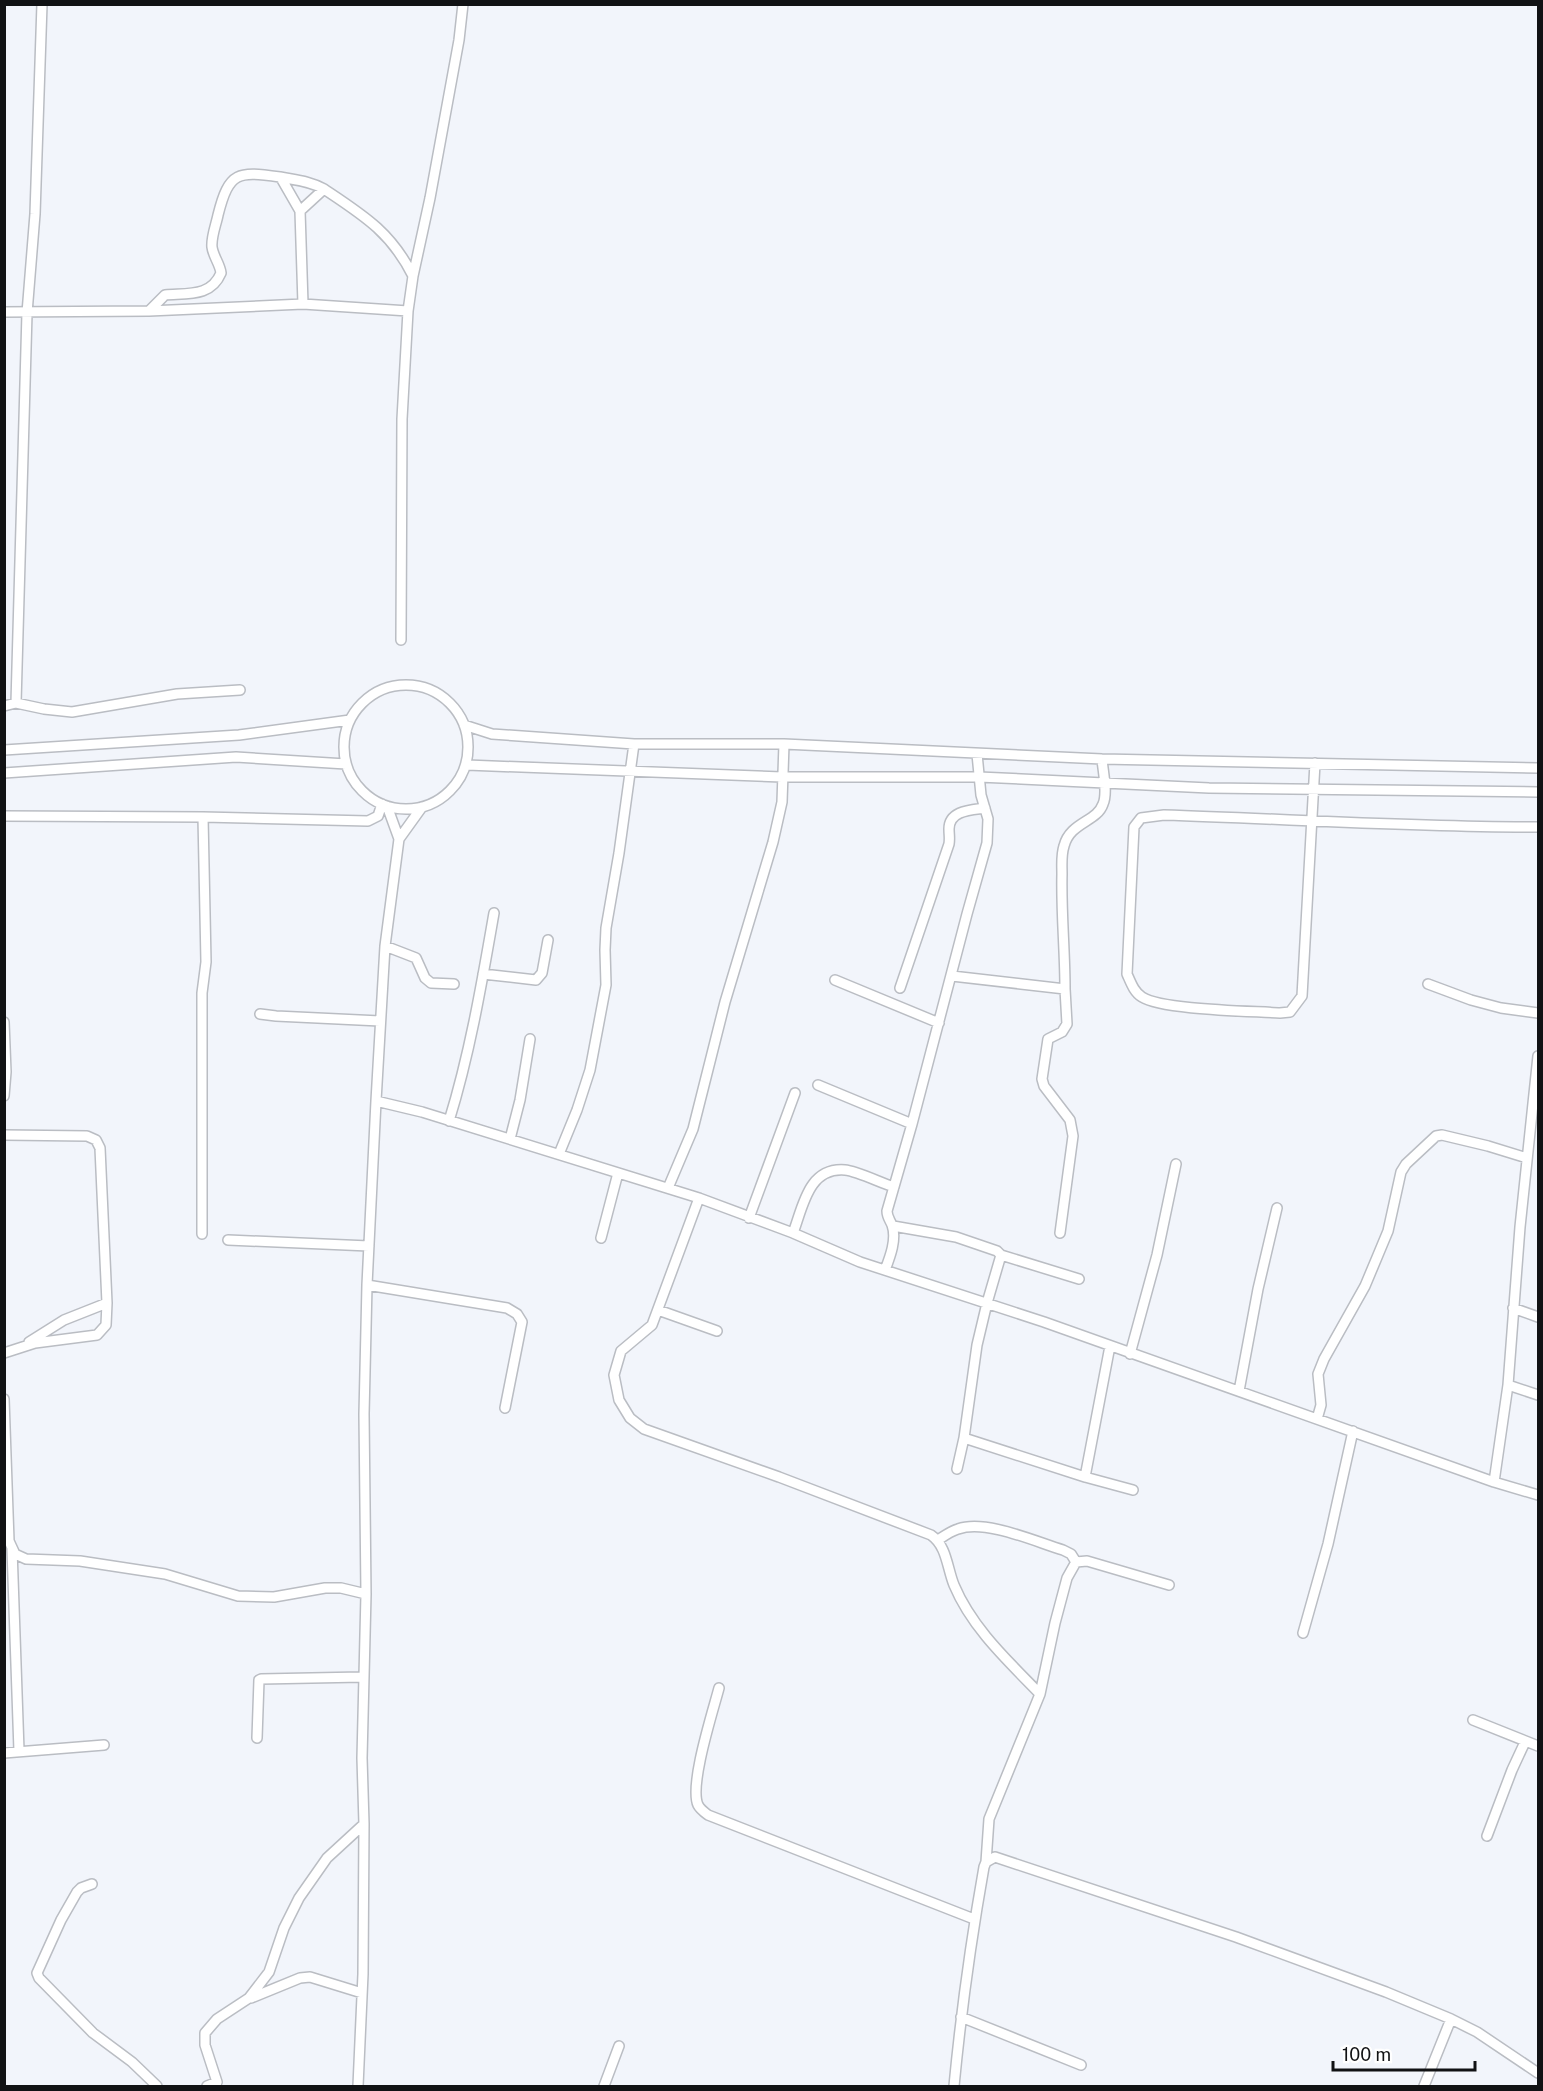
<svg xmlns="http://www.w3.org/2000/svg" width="1543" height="2091" font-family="'Public Sans',sans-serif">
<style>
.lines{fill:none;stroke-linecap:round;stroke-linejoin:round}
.street-casing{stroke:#babdc3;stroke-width:12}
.street{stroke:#fff;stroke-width:9}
</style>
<rect width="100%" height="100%" fill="#f2f5fb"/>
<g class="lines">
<g class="street-casing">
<path id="street" d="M281,178L300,211L303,304
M300,211L324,189
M149,311L165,295C188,293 211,297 221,273C220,264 213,256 212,247C211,237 216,225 218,215C229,171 238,171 280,177C295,180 310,181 324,189C363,215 391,232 413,276
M4,312L149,311L303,304L408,311
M401,640L402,419L408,311L413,276L430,198L459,40L463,4
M344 747a62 62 0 1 1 124 0a62 62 0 1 1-124 0Z
M16,703L44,709L72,712L177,694L240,690
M4,706L16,703L27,313L35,214L42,4
M464,725L492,734L634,744H784L1102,759L1538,768
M4,750L239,735L350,720
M1315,763L1302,996L1290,1012L1280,1013C1251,1011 1162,1010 1142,997C1134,992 1131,983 1127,974L1134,827L1141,818L1164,815C1289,819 1414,827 1538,827
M467,765L782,777H979L1209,788L1538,792
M4,773L236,757L346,764
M387,806L399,839
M4,816L203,817L368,821L378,816L382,804
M385,946L416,958L425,978L431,983L454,984
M483,974L536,980L542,973L548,940
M952,976L1065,989C1065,950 1061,912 1062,874C1062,865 1061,855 1064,846C1070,822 1097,822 1103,804C1108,793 1103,772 1102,759
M835,980L939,1023
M1428,984L1471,1000L1501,1008L1538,1013
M900,988L949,844C950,838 949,835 949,829C949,810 972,810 985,808
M260,1014L276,1016L380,1021
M4,1022L6,1072L4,1096
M818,1085L912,1124
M376,1101L422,1112L699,1198L793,1233L860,1262L1044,1322L1494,1482L1538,1495
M449,1121C470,1053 482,982 494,913
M4,1135L87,1136L96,1140L100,1148L107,1303L106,1325L97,1335L35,1343L4,1353
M510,1139L520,1100L530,1039
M559,1154L577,1110L590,1070L606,985L605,950L606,928L619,853L634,744
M668,1188L693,1129L725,1002L773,842L782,802L784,744
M699,1198L652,1325L621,1351L614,1375L619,1400L630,1418L644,1429L779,1477L931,1535C947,1546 947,1568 954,1585C972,1628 1008,1661 1040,1694L989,1819L986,1862
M749,1218L795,1093
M893,1226L956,1237L997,1251L1001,1255L987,1303L977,1345L964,1438L957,1469
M793,1233C803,1207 808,1167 845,1170C857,1171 881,1183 894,1187
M1060,1233L1073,1136L1070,1120L1044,1086L1042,1079L1048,1039L1062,1032L1067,1024L1065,989
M202,1234V993L206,962L203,817
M601,1238L618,1173
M228,1240L369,1246
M1001,1255L1079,1279
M885,1270C890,1257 897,1239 892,1225C890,1220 887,1217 887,1211L912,1124L967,914L987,843L988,819L981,795L977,754
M367,1285L507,1308L517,1314L522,1322L505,1408
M1513,1308L1538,1317
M658,1310L717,1331
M29,1342L64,1320L107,1303
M1130,1354L1157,1255L1176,1164
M1508,1385L1538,1395
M1239,1391L1258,1289L1277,1208
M4,1399L9,1541L15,1554L26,1559L80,1561L165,1574L238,1596L274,1597L325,1588H341L366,1594
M1317,1419L1321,1405L1318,1374L1324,1359L1365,1286L1378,1255L1388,1231L1401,1172L1406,1164L1436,1136L1442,1135L1488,1146L1527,1158
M964,1438L1085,1477L1133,1490
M1085,1477L1110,1346
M1494,1482L1508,1385L1520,1227L1538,1056
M938,1540C944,1536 951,1531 958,1529C986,1519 1036,1542 1063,1550L1071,1554L1076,1562
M12,1549L19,1751
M1303,1633L1328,1544L1353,1431
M719,1688C713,1711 689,1785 698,1805C700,1809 704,1812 708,1815L974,1919
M1040,1694L1055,1623L1067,1578L1076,1562L1087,1561L1169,1585
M1473,1720L1538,1746
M257,1738L259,1680L261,1679L362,1677
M4,1753L104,1745
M1487,1836L1512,1770L1525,1742
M92,1884L81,1888L77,1892L61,1920L37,1973L39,1978L93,2033L132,2062L157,2086
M251,1998L300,1978L310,1977L362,1993
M961,2017L1081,2065
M207,2086L217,2082L205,2045V2033L217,2019L249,1998L269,1972L284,1928L299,1898L327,1858L364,1824
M358,2086L363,1974L364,1824L362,1758L366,1594L364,1414L367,1285L376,1101L385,946L399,839L422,807
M604,2086L619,2046
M954,2086C961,2013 971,1940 984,1867L986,1862L995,1857L1236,1937L1386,1992L1451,2019L1477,2032L1538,2073
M1424,2086L1451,2019"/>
</g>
<use href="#street" class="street"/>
</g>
<rect width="1543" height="2091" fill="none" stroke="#111214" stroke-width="12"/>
<path d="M1333 2061v9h142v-9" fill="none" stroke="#111214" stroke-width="3"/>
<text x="1342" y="2061" font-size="18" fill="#111214" stroke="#ffffff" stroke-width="4.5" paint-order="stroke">100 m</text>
</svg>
